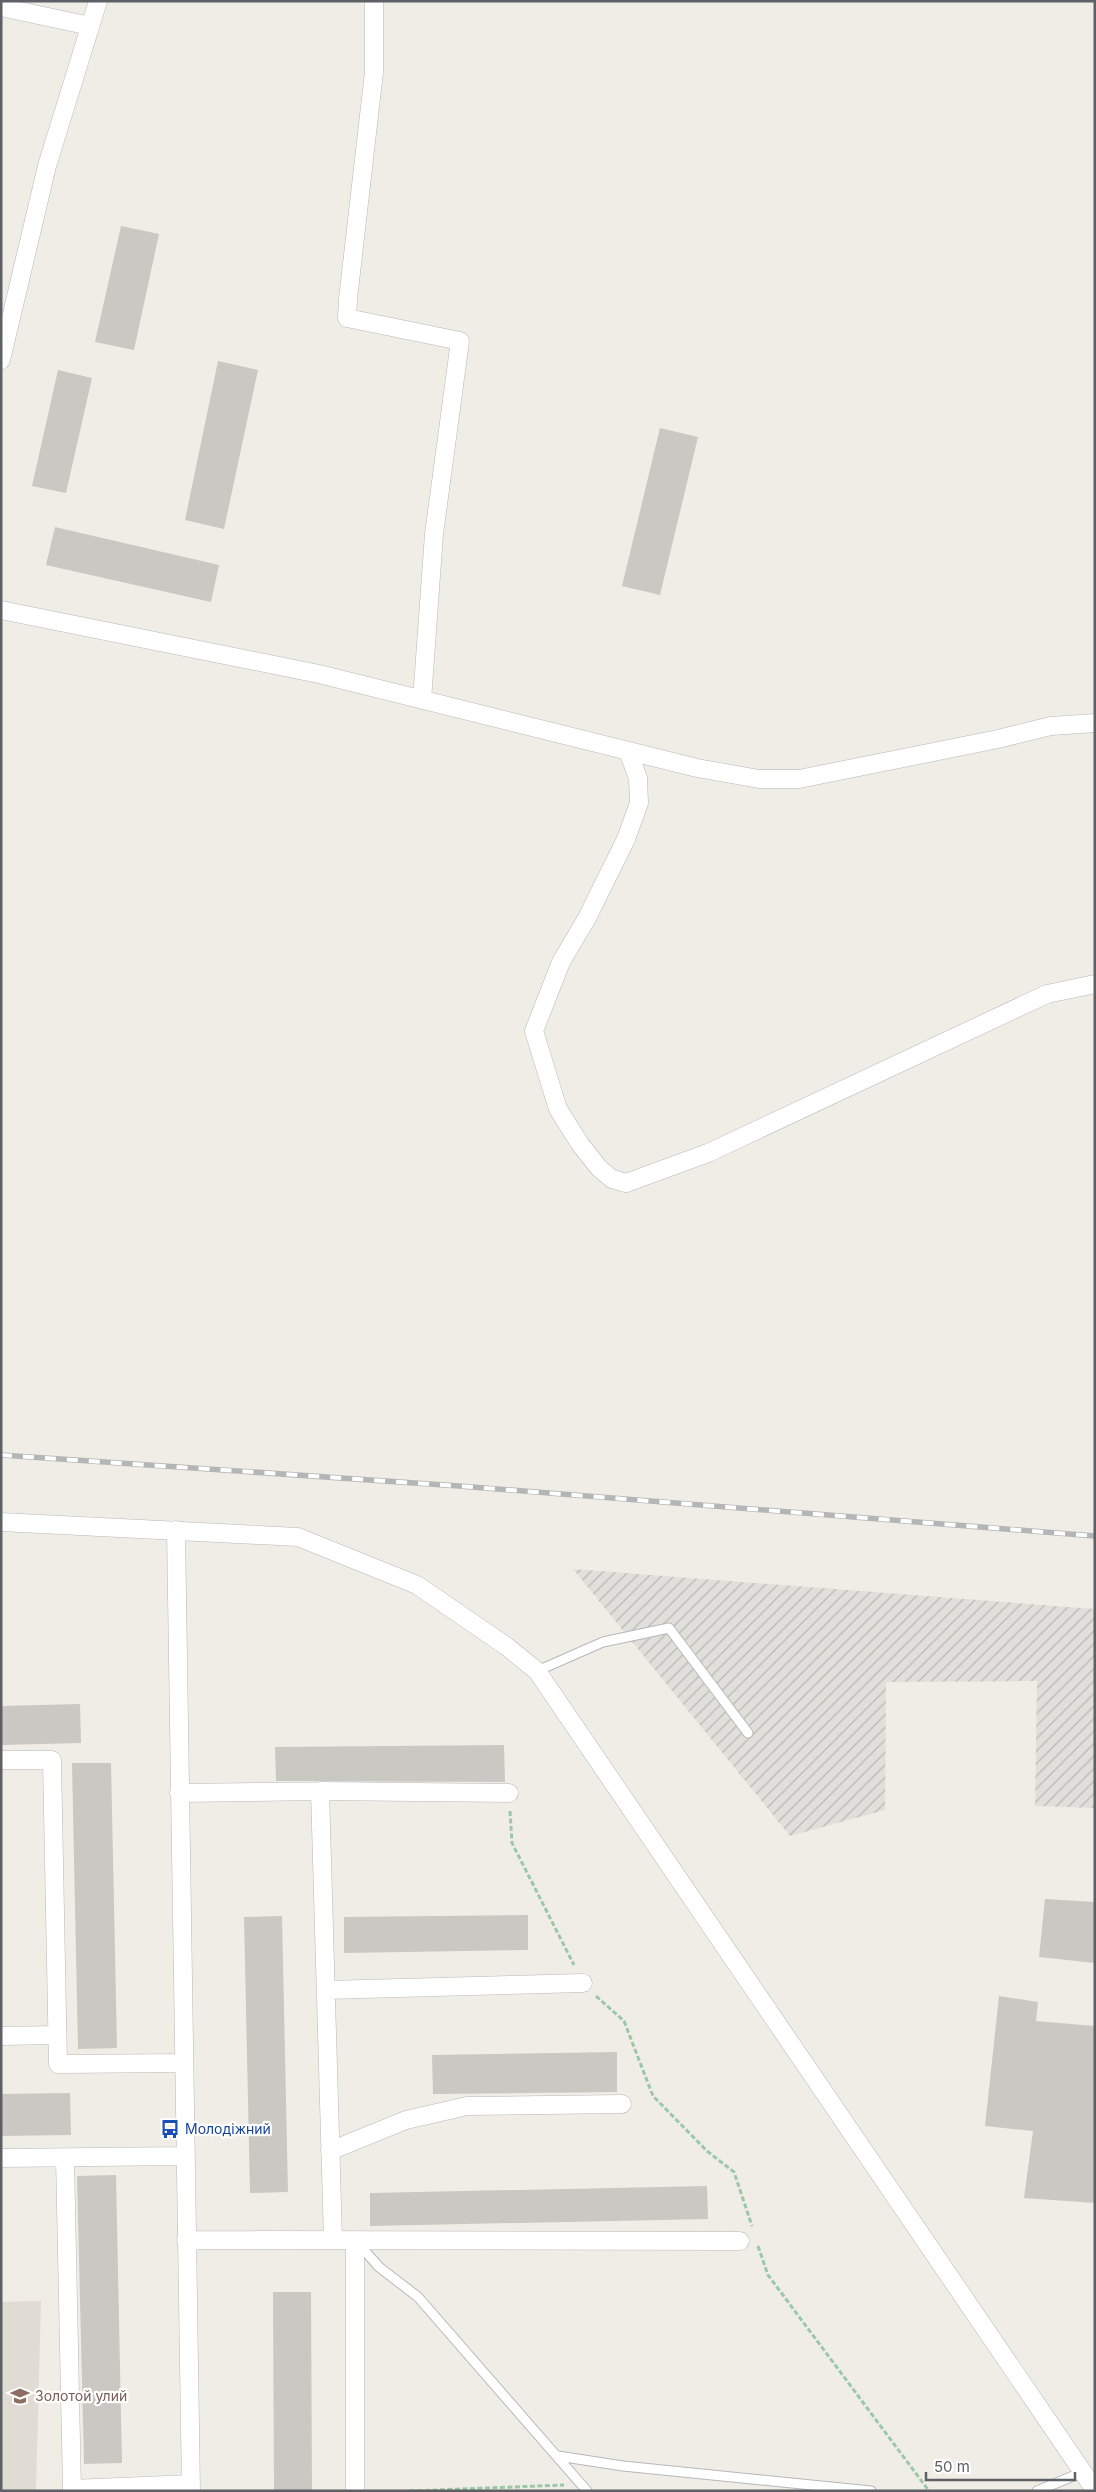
<svg xmlns="http://www.w3.org/2000/svg" width="1096" height="2492" font-family="Inter,sans-serif">
<style>
.industrial{fill:url(#industrial-furrows)}
.education{fill:#e0dcd4}
.building{fill:#cac8c3}
.lines{fill:none;stroke-linecap:round;stroke-linejoin:round}
.lane-casing{stroke:#b6b8bc;stroke-width:11}
.street-casing{stroke:#b6b8bc;stroke-width:19}
.path{stroke:#9bc8a6;stroke-width:3;stroke-dasharray:5 2.5;stroke-linecap:butt}
.lane{stroke:#fff;stroke-width:9}
.street{stroke:#fff;stroke-width:18}
.rail-casing{stroke:#b4b5b6;stroke-width:5.5}
.rail{stroke:#fff;stroke-width:4;stroke-dasharray:11;stroke-linecap:butt}
.labels{text-anchor:middle;stroke-width:4.5;stroke-linejoin:round;paint-order:stroke}
.transit-label{font-size:14px;fill:#164399;stroke:#fff;text-anchor:start}
.education-label{font-size:14px;fill:#785e54;stroke:#fff;text-anchor:start}
</style>
<defs>
<pattern id="industrial-furrows" width="10" height="10" patternUnits="userSpaceOnUse" patternTransform="scale(1.25)"><rect width="10" height="10" fill="#e1dfda"/><path d="M-1 1l2-2M0 10L10 0M9 11l2-2" fill="none" stroke="#bab8b5"/></pattern>
</defs>
<rect width="100%" height="100%" fill="#f0ede6"/>
<path class="industrial" d="M573,1569L1095,1609V1808L1035,1806L1037,1681L886,1682L885,1810L790,1836Z"/>
<path class="education" d="M41,2301L36,2491H1V2302Z"/>
<path class="building" d="M121,226L159,234L134,350L95,342Z
M218,361L258,370L224,529L185,520Z
M58,370L92,378L66,493L32,486Z
M660,428L698,437L660,595L622,586Z
M55,527L219,565L211,602L46,565Z
M80,1704L81,1743L1,1745V1706Z
M504,1745L505,1782L276,1781L275,1747Z
M72,1763H111L117,2048L78,2049Z
M1045,1899L1095,1902V1963L1039,1957Z
M528,1915V1950L344,1953V1917Z
M282,1916L288,2192L250,2193L244,1917Z
M999,1996L1038,2002L1036,2021L1095,2026V2203L1024,2198L1033,2131L985,2126Z
M617,2052V2092L433,2094L432,2055Z
M70,2093L71,2135L1,2136V2094Z
M116,2175L122,2463L84,2464L77,2176Z
M707,2186L708,2219L370,2226V2193Z
M273,2292H311L312,2491H274Z"/>
<g class="lines">
<g class="lane-casing">
<path id="lane" d="M537,1671L603,1642L669,1628L748,1733
M357,2242L379,2267L418,2297L587,2491
M558,2456L623,2466L871,2491
M1037,2491L1083,2472"/>
</g>
<g class="street-casing">
<path id="street" d="M374,1V72L348,299L347,318L460,341L434,534L422,700
M1,7L90,26
M1,360L47,166L98,1
M1,610L319,674L697,768L759,779H799L998,739L1051,726L1095,723
M628,751L638,778L639,803L626,839L587,918L561,962L534,1031L558,1109L580,1144L599,1168L612,1179L626,1183L708,1153L1047,994L1095,984
M1,1522L298,1537L417,1585L506,1646L537,1671L1095,2490
M176,1530L191,2491
M1,1760H52L58,2064L184,2063
M320,1791L333,2240
M179,1793L320,1791L509,1793
M326,1990L583,1983
M1,2036L57,2035
M330,2151L406,2120L467,2106L622,2104
M1,2158L185,2156
M65,2158L72,2489L190,2484
M186,2240L740,2241
M355,2491V2240"/>
</g>
<path class="path" d="M510,1811L512,1843L574,1965
M596,1996L624,2021L653,2096L707,2151L734,2172L752,2226
M758,2246L768,2275L929,2491
M410,2491L564,2485"/>
<use href="#lane" class="lane"/>
<use href="#street" class="street"/>
<g class="rail-casing">
<path id="rail" d="M1,1455L459,1486L1095,1536"/>
</g>
<use href="#rail" class="rail"/>
</g>
<defs>
<g id="bus-bare" transform="scale(1.5)"><path d="M-5-6H5V4H4V6H2V4H-2V6H-4V4H-5ZM-3.5-4V0h7V-4ZM-3.5 1.2v1.5H-2V1.2ZM2 1.2v1.5H3.5V1.2Z" fill="#1a4fb4" stroke="#fff" stroke-width="2.5" paint-order="stroke"/></g>
<g id="school-bare" transform="scale(1.5)"><path d="M0-5L7-2L0 1L-7-2ZM-4 1L0 2.5L4 1V4Q0 6-4 4Z" fill="#8d6e63" stroke="#fff" stroke-width="2.5" paint-order="stroke"/></g>
</defs>
<g fill-rule="evenodd">
<use href="#bus-bare" x="170" y="2129"/>
<use href="#school-bare" x="20" y="2396"/>
</g>
<g class="labels">
<g class="transit-label">
<text x="185" y="2134">Молодіжний</text>
</g>
<g class="education-label">
<text x="35" y="2401">Золотой улий</text>
</g>
</g>
<rect width="1096" height="2492" fill="none" stroke="#5d6166" stroke-width="5"/>
<path d="M926 2472v8h149v-8" fill="none" stroke="#5d6166" stroke-width="2.5"/>
<text x="934" y="2472" font-size="15" fill="#5d6166" stroke="#ffffff" stroke-width="4" paint-order="stroke">50 m</text>
</svg>
